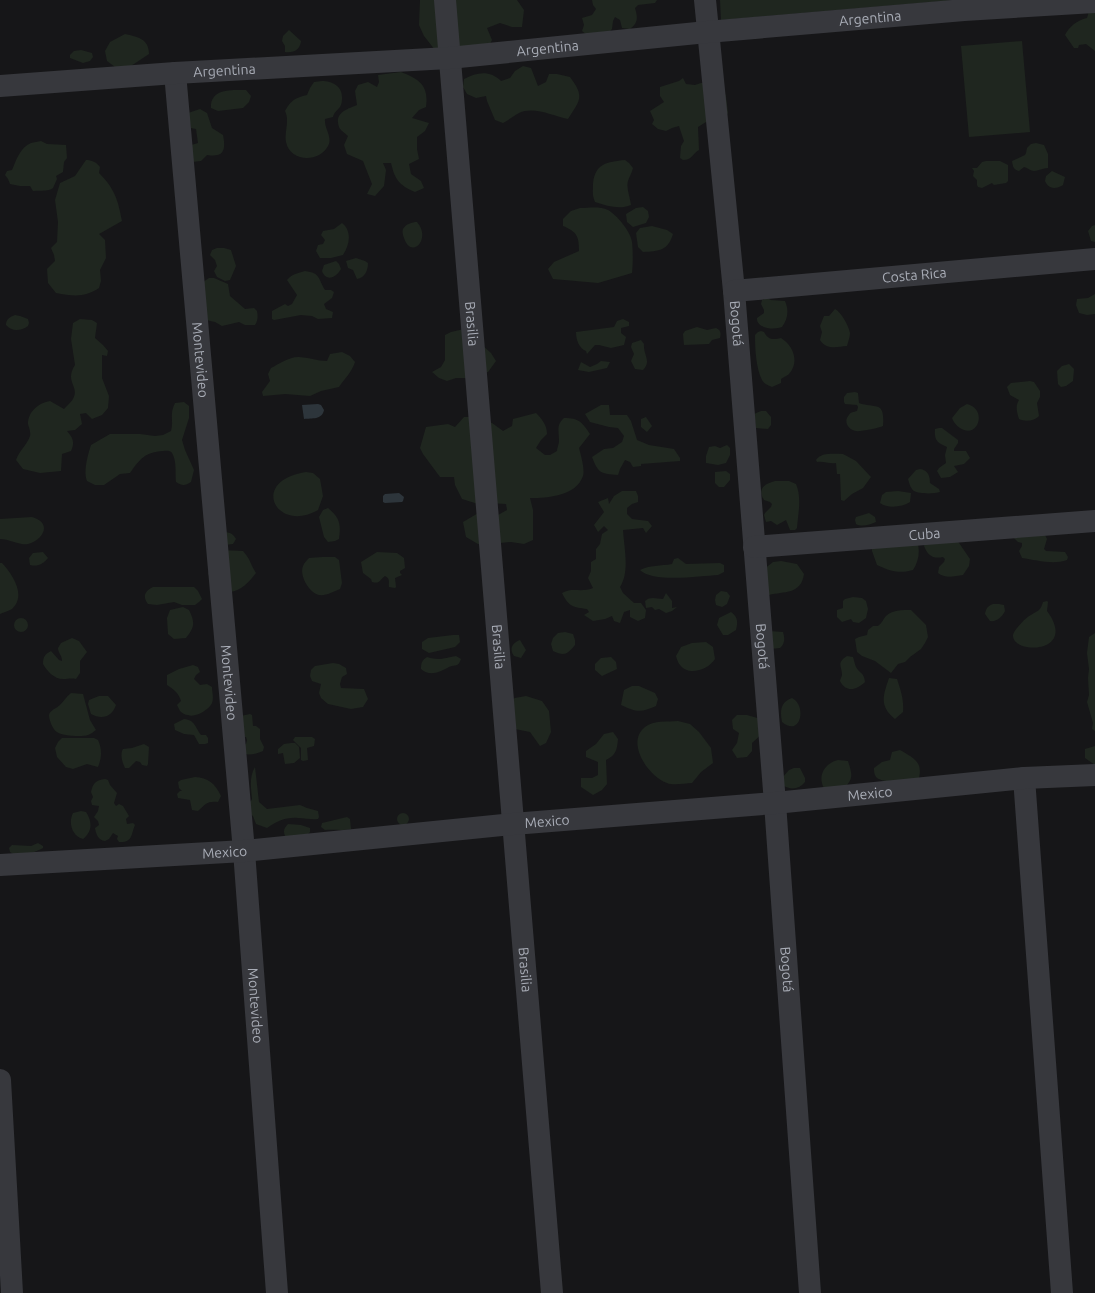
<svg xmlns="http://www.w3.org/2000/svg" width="1095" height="1293" font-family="Ubuntu,sans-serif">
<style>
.green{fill:#1f261f}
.water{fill:#2d353b}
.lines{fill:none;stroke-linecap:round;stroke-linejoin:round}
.minor{stroke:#37383d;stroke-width:22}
.labels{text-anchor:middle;stroke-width:3.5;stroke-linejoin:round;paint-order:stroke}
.street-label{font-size:14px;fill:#a9adb7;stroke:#111113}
</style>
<rect width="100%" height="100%" fill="#161618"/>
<path class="green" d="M420,0H517L524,10L522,27H512L500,23L487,28L492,40L488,48L435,50L424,36L419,25Z
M592,0H657L655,3L638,5L635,8C638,18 638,23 630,29L622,28L620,20L615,17L613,21L612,29L603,39L587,35L582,31L584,25L582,18L592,15L596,9L593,5Z
M720,0H956L721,20Z
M1095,10V51L1086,44L1079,45L1078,48H1074L1065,35C1069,27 1077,20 1087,18L1089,11Z
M289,30L301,41C300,50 294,53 285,52V46L282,41L283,36Z
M125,34C137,37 149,38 149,54L131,66L115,67L107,61L105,51L110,42Z
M1022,41L1030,132L969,137L961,46Z
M81,50L92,53L93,57L90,61L83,63L70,58V55L74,51Z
M523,66L531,68L538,86L546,82L549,74H557L570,77C585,97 580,100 568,119C553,116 534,106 519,113C513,116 509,120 503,123L495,120L487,101L486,96L476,98L467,94L463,87L464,79C477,72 490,70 501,81L510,78L515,71Z
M401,72C419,79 429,85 426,107L419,110L412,118L429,123L425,131L417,137V149L419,159L409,164L411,174L421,181L424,188L415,192C399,185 395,180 391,163H383L386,170L384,186L375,196L367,194L372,184L363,161L347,154L344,145L348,136C345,133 340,130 339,127C334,113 347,109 357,105L355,91L358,85L368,82L377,87L379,82L378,75Z
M683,78L686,84L695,85L701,83H711L723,88L726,96L728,113L724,118L712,125L706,122L698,127L699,150C692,154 692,160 683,160L680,158L681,146L684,141L679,126L672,128L666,131L658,129L652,124L654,120L650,111L664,102L660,96V87L679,81Z
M322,81C332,81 342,86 342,97C342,100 342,104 340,107C337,111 334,112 333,117L325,119C324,129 333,137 328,146C319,163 290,162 286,142C284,132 290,121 285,111C291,100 295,98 307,95L310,88L314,82Z
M246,90L251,96L249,102L243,108L218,111L211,108C210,88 232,90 246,90Z
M200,109L207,113L212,128L223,135C226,150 224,158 207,155L201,161L192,162L188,146L198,143L196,129L191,128L188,113Z
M41,141L47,144L66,145L67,158L64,162L63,172L56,176L57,179L53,188C48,192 40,190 33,191L30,186H20L10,184L8,179L5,175L7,171L12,170C16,161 20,147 31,143C34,142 38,142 41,141Z
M1036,143L1044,145L1048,154V168C1043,168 1038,171 1034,171C1031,171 1028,168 1024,167L1019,171C1013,169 1013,167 1012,161L1025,155L1026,153L1027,148L1031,144Z
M86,160C92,160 96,162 100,167L99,173C115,189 118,200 122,221L99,234L105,240L106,258L100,270L101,281L99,288C84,298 73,296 56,293L48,283L47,269L55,261L54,255L51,248L57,242L58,222L55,200L60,183L75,176Z
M625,160L629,163L633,168C632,173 629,177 628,181C626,188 630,197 631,205C619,210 608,206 595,202C592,195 593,192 593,184C595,163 607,162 625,160Z
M986,161H1000L1008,165V181L1006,183L994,185L992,183L982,188L978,187L977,185V180L973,176L974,171L972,168H977L982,162Z
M1052,171L1065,177L1063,185C1056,189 1049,190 1045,181L1046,176Z
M643,207L648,211L649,217L646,223L633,227L627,222L626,214L636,208Z
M580,208C589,208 600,206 608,210C617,215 631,232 632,242C633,251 633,263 632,273L598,283L553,279L548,269L554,262L579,251C579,236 577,232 563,226V219L571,211Z
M417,222C432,239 411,260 404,238C403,235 402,232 403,229C406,224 412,222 417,222Z
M342,223C352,231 350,244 343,255L331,258H320L316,251L318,245L323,244L325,240L321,235L323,231L334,229Z
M1095,225V242L1091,241L1088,231L1092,226Z
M652,226L667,230L673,234C668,251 659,251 643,252L638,247L636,233L640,228Z
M217,248H224L231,250L236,266L230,280L225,281L217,277L214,271L217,266L215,260L210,255L212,250Z
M356,258L365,261L368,263C368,270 365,278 357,279L353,270L348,268L346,261Z
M336,261L339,264L341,269C336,278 326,282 322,271L324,265Z
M305,271C321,273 318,279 325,290H331L334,292L332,298L324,304L326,309L333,312L332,318L318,319L312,316L301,315L274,320L272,319V311L285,304L288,306L292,304L297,295L287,280C292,274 298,273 305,271Z
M209,278H214L228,284L230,296L245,309L254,308L257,311C258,317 258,320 255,325H245L239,322L222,326L215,322L206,320L203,282Z
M1095,294V314L1087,315L1079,313L1076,305L1077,299L1088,298Z
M767,298L771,300L785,301C789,310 788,319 782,327C775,330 756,329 757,318L764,313V310L761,304L762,300Z
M835,309C841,312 849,326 850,333C850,337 848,342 847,346C837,347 826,350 820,340L822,332L820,326L824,316H829Z
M15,315L20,316L28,319L29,323L28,326C21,331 12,332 6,325C6,319 10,317 15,315Z
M80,319L92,320L97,323L95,338L103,345L108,351L107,356L102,355V378L109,396L108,408L102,415L92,419L86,413L80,414L82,424L75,430L67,431C73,438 75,442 71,451L62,454L61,471L40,473L23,469L16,460C19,451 27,445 30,436C31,432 29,428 28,424C28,411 39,403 50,401L64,409C67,406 71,402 73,399C80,386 64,382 75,365L71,339L73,323Z
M623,319L629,322V326L621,328V333L626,337L624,345L611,348L599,345H595L587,354L586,351C579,348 576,340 576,332L614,327L617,321Z
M697,327L707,330L716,328C721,330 721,333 720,338L712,340L709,344L684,345L683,334L685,331Z
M464,329L491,353L496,361L488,372L468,378H456L447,381L439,378L432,372L441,367L445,360V335L451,332Z
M761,331L764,332C768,340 773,340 781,338C793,345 800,362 789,374C788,375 784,377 781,379V383L772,387C768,385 764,384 762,380C756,368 755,349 755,335L758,332Z
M641,340L644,344C643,355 652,361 643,370L635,369L631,361L634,354L631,347L632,343Z
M342,352L350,356L355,362C352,372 345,378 339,387L321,391L310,396L285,394L263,396L262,392L270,381L268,374L271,368C279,364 289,357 298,357C308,357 317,361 327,361L330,354Z
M601,361L610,362L607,368L589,372L578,370L581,362L590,367L597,364Z
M1069,364L1074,369L1073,381L1066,386L1061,387L1058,384L1057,371L1062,366Z
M1030,381L1034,382L1040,391V397L1037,403L1039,416C1035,421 1025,422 1019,419C1017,413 1015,406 1019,400L1010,395L1007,387L1011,383Z
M855,392L858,393L859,403C876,409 885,400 883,426C879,428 859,432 856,431C848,430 843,421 849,415C850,412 854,412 857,411L858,407L857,405L845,404L844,402V397L847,393Z
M184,402L189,406V418L182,440L185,450L194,470L191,482C185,486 182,486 176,482C175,473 177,461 172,453C170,450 166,451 163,451C145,452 140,459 130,473L120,474L104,485H95L87,481C83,472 88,454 91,445L110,434H140L155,436L163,435L171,431C174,420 169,415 175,403Z
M967,404C988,409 978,440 960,428C956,425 954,423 952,418L960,408Z
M601,405H609L610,415H627L631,421L637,440L649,445L674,449L680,458V461L641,464V466L633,467L630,462L625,460L620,469L618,475C601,474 598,473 592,457L604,449L613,448L622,442L624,436L618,428L609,427L590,422L585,414Z
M761,411H766L771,417V425L768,429L756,428L754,414Z
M536,413C542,419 547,425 547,434L541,440L536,448L545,455H550L557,451C557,448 559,444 559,441C559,431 556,425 564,418C579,418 582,422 590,434L579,448C581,456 585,469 583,476C576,496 548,498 530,498L533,510V540L524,544L511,542L489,544H478L466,537L463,522L480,512L498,515L507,510L506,504L489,503L478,504L462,499L455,485L454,477H440L423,454L420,448L426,427L448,424L455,427L464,417C485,417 487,419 503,431L512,426L513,419Z
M646,417L652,426L647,432L641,427V419Z
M939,428H942L958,440V443L954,449V451H966L970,458L964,464L954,466L958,472L950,477L941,478L937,471L939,468L946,463L945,455L947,447C937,443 934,440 935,429Z
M727,445L730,448V455L726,463L718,465L706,463V456L709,447L715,446L720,448Z
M843,454L856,461L871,477L863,488L852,494L844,501L841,500L840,474H837L836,463C829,464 824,461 817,462L816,460C821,452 834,454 843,454Z
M920,469C928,470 930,476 930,483L939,489L940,492C934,494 919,494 914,491C910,488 909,482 908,479L916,470Z
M726,471L730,474V480L724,487H719L715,483V472Z
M306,472L313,473L320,479L323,496L318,510C277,534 248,481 306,472Z
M775,481H789L796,484C802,498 798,514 797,528L795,530H790L786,520L777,525L771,521L766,522L764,515L765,513L771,507L772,504L770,502L764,500C757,489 764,484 775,481Z
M622,491H636L638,496V502L632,504L627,508V514L632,519L648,521L652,526L646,533L643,528L623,530C624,548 630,571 620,587L623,593L634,603H641L646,610L645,618L638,621L630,617V610L624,612L620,623L614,621L612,616L605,619L593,621L584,615L589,612L587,609C573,607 569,607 562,593C573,587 581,593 593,588L588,578L591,571V562L596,559V549L600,544L602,534L608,530L604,526L598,532L594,525L604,512L598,502L608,498L609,504L614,496Z
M898,491L911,493L910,502C902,507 888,509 880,503L882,495L886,492Z
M328,508C340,518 341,524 339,539L335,541L328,542L324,537L319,517L323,510Z
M869,513L875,517L876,522C870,525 861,527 856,524L855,520L856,517Z
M32,517C53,523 43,540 28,544C22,546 9,539 0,539V519Z
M222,532C229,532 233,533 236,539L233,544L224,545Z
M1015,534L1045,535L1047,539L1044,549L1046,551L1065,552L1068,557L1067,560C1053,565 1036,560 1022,558L1019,551L1022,546V543L1018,542L1014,538Z
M957,540L970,559L969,566L963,575C955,576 945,579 938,573L939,567L944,562L945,559L943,557C933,559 928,556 924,546L925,544Z
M872,544H918C920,554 918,562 913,570C898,574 890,571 877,565L872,551Z
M219,550L243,551C251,560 250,564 256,573C250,581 241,591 230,592C226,592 220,588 215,587L208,574L213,554Z
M43,552L48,558C43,564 38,567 30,565L29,558L33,553Z
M377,552L397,553L404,558L405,568L400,571V573L402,575L395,578L396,587L395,588L389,587C388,582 391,579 385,576C379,580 381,584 372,582L371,579L363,573L361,562Z
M322,557H335L339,560L342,583L340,589C333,592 326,596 319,595C309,593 299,575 303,566C304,563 307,560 309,558Z
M678,558L686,564L720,563L724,565V572L718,575C701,576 652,583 640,570C649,565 661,566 672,564L674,559Z
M781,561L797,564L804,574C801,595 784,591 769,595L763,570L773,562Z
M0,563H2C12,574 27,595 12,609C9,611 4,612 0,614Z
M153,587H194L198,591L202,599L199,602L195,605H182L174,602L157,605L148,604C142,596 145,591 153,587Z
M721,591L727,592L730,596L727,604L722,607L716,605L715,600L716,595Z
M666,593L672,601V608L677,607L672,611L666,613L659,609L655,610L652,607L646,608L645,601C651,596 656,599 663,599Z
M853,597L862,598L866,601L868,609L866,618L859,623L853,622L851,619L842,622L837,617V610L843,608V601L845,599Z
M1047,601L1048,602L1047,611C1079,654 1011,655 1013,635C1014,630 1026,617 1031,615C1033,613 1037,612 1039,610C1041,608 1042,605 1043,602Z
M993,604H999L1004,605L1005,611C1002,617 997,622 990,621L985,614C986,608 988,606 993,604Z
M183,607L189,610C195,622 195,627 186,638L174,639L168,634L167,618L170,610Z
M911,610L926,625L928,637L925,643L921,649L910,657L905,662L898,664L891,673L875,661L862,656L857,652L855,639L859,637L867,635L868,630L873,626H878C883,622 883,619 886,616C892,610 902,610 911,610Z
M731,612C738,617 738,622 736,630L728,635H723L717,625L719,618Z
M14 625a7 7 0 1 1 14 0a7 7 0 1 1-14 0Z
M769,631L783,632C785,638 785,644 780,648L770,649Z
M565,632L573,634L575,640V645C567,655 564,656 553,651L551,644L553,638L558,633Z
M1095,633V731L1092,729L1093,723L1087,702L1089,695L1088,678L1089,669L1087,653L1089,637Z
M453,635H459L460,642L455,647L429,653L422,649V642L428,638Z
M72,638L79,641L87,652L80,661V673L76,679C71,678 68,679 63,679C54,679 47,671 43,664C43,657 45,654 51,651L59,660L62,661C62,655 58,653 58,648L61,643Z
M520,640L526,650L521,658L514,656C509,649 512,643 520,640Z
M706,642L713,647L715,659C709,669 689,677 680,665C678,663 677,659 676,656L681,647L692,643Z
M456,656L461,659C458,668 455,664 449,667C440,672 430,677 421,669C421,663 422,660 427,657C440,661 444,658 456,656Z
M847,656L853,657C854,660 855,665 856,667C860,674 864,672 865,682C857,690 846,693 840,681C840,680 842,676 842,675C842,666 836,663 847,656Z
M611,657L616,662L617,669L602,676L595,670V664L601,658Z
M333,663L339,664L346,668L347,674L342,677L340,684L341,688L364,689L368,699L363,707L351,709L328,704L321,698L319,693L321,684L312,681L310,676L311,670L315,666Z
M193,665L198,667L200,672L196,675L194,679L200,685L207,684L212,687C212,692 214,698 212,703C209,710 195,718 188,715C185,715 182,713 180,711L177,705L181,701C179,693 173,689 167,685V675L179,669Z
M889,678L897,679C901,691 904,700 903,712L895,719C879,706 883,696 889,678Z
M632,686H639L655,693L658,699L656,706C641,713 636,712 621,705L624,690Z
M71,693L83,694L90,720L96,730C93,732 91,734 88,735C82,737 62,736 57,732C53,730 49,720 49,715C50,710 57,708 60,705C64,701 66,697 71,693Z
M99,696H108L116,705C112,717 102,720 91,714L88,704L89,700Z
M526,696L542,701L549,711L551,732L546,743L540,746L530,732L510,728L507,701L515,698Z
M792,698C807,705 801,738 782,722C780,712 780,702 792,698Z
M250,714L252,715L253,726H256L260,729V739L264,747L263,751C256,754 251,755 244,754L241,746L246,744L247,740L246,737H243L236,717Z
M737,715H747L761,719L764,732L752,743V751L747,757L737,758L732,750L737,743L739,733L733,729L732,720Z
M184,719C195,720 195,727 201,735H206L208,738V743L205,744H199L194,735L184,734L175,730L174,724Z
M678,721L690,724L699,732L711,748L713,763L701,772L692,783C685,783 674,786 667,783C649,777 625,743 645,727C654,720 667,722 678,721Z
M613,732L618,739C617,750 616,755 606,760L607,784L602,790L593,795L581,787V778H592L598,775V762L586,757V751L596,744L604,734Z
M295,737H312L315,739L314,746L307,748L308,760L303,761L301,760V748L293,740Z
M62,738H94L98,740C102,749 102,757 98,767L87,764L73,769L66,767L57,757L55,748L58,742Z
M291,743H295L299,747L300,758L294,763L285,764L283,753L278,754V749L284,744Z
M144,744L149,747L148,764L147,766L142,765L140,762L136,761L129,768H125C122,762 120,754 123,749L132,748Z
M1095,746V765L1085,758V749Z
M900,750C915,759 924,762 918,782C908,781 882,784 876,777C874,774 874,771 874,768L882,762L890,760L892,752Z
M838,760L848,761C852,774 854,779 844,788H824C817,776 825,763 838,760Z
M255,767L259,802L267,809L300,805L307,808L318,811L319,817L318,819C311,820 306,818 298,818C286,817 277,821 267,828L256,824L253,816L250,814L244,804L251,801L252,799C251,788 249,777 255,767Z
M794,768H800L805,778V782C798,790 791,790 782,785V778L789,770Z
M195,777C208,778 215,783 221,796L218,802C207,801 206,804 198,811L192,810L190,800L178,798L177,794L180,791H182L179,788L178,782L181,780Z
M105,779L108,780L110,785L117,793L114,803L116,806L119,804L123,806L129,816L126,819L127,824L133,823L135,825C131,834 133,843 119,842L117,839L118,836L113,833L109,839L105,841C98,840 96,834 95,828L99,825L98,821L94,817L98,811L99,806L92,805L91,801L93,797L91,792C93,783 96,780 105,779Z
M81,811L86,812C92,821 93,831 83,839C72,836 68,823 73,813Z
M397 819a6 6 0 1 1 12 0a6 6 0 1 1-12 0Z
M347,817L350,819L351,829C341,831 334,829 325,830L321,827L322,823Z
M288,824L301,825L310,828V832L306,836H285C283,831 284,828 288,824Z
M38,843L43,846V848C35,852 26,856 18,853L15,855L10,852L9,848L12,845L31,846Z"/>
<path class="water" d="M318,404L321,405L324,410C322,420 312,418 304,419L302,405Z
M399,493L404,497L403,501L402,502L385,503L383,502V496L385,494Z"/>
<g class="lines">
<g class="minor">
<path id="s1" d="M445,0L552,1293"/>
<path id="s2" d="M705,0L734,291L775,803L810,1293"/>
<path id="s3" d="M175,73L244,851L277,1293"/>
<path id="s4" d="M0,86L175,73L449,58L707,32L964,10L1095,2"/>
<path id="s5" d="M734,291L1095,259"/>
<path id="s6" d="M754,547L1095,521"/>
<path d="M1024,778L1062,1293"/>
<path id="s7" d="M0,865L244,851L513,824L775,803L1024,778L1095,775"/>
<path d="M0,1080L12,1293"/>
</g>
</g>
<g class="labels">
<g class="street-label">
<text dy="5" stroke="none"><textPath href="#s4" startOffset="873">Argentina</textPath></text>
<text dy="5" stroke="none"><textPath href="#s4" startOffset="549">Argentina</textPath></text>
<text dy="5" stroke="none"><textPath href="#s4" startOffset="225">Argentina</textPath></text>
<text dy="5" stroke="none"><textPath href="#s5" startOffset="181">Costa Rica</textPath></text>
<text dy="5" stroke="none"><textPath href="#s2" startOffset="325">Bogotá</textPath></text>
<text dy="5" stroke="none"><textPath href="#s1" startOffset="325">Brasilia</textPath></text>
<text dy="5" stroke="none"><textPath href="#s3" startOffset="288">Montevideo</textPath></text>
<text dy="5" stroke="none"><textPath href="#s6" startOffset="171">Cuba</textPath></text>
<text dy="5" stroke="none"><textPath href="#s2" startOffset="649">Bogotá</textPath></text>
<text dy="5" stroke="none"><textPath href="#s1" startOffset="649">Brasilia</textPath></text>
<text dy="5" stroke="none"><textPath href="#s3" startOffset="612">Montevideo</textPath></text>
<text dy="5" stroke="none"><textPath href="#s7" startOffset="873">Mexico</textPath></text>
<text dy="5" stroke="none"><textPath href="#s7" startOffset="549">Mexico</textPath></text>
<text dy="5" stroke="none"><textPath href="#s7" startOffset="225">Mexico</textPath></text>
<text dy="5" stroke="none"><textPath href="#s1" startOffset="973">Brasilia</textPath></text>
<text dy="5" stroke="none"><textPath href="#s2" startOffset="973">Bogotá</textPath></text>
<text dy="5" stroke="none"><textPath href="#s3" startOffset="936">Montevideo</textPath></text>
</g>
</g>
</svg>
